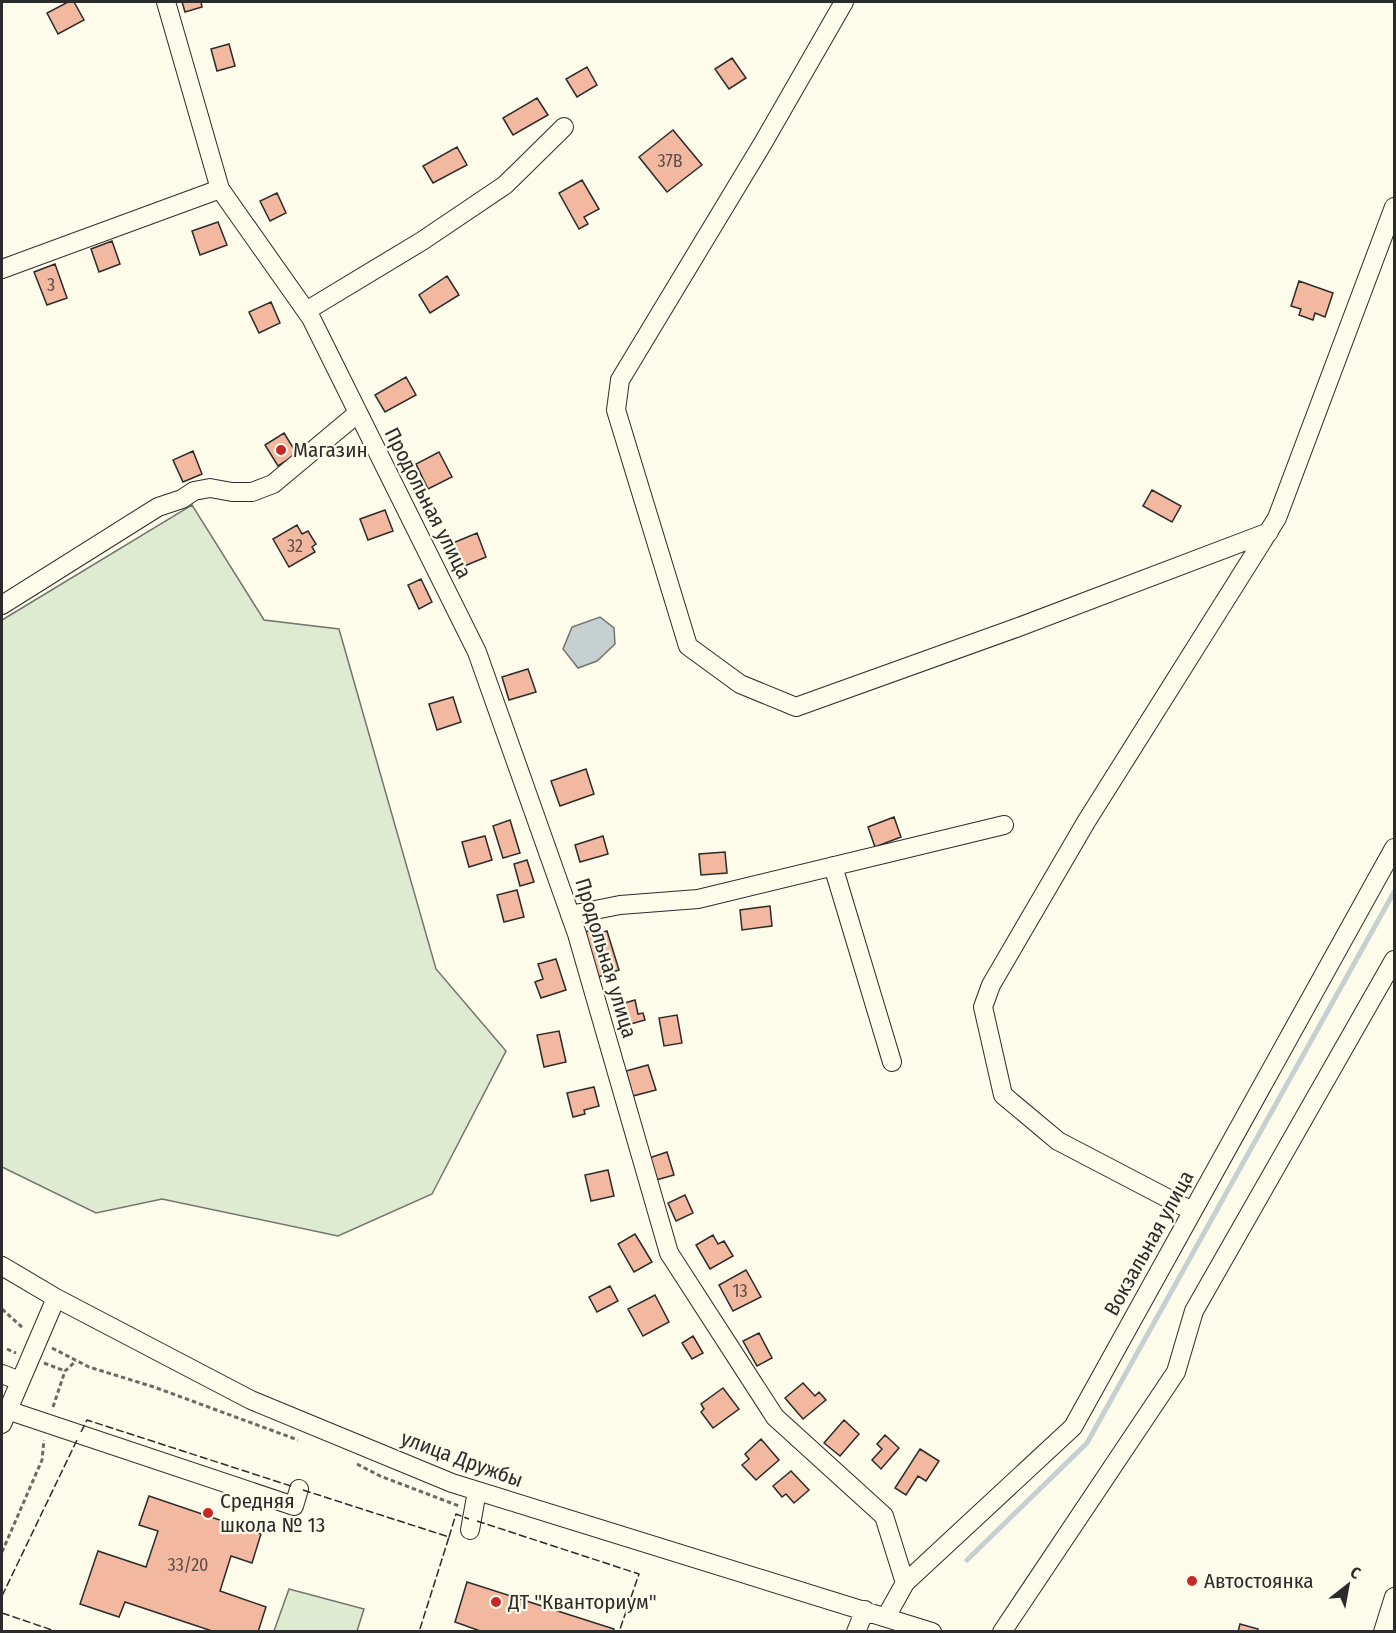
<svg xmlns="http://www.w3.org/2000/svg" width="1396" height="1633" font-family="'Fira Sans Condensed',sans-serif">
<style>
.green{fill:#deebd1;stroke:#74746e;stroke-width:1.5}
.water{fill:#c7d0d0;stroke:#74746e;stroke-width:1.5}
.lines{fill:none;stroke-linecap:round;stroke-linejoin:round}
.stream{stroke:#c7d0d0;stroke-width:5}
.building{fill:#f2b8a0;stroke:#2b2b2b;stroke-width:1.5}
.minor-casing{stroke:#2b2b2b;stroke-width:20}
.path{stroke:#6a6964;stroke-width:3;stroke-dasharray:4.5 3;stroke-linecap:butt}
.minor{stroke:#fdfbea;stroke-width:18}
.fence{stroke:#2b2b2b;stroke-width:1.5;stroke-dasharray:8 3;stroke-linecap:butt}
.poi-dot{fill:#c62828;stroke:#fdfbea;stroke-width:2}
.labels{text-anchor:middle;stroke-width:4.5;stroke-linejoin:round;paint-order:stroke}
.number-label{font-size:18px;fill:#5d4e48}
.poi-label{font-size:21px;fill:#2b2b2b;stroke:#fdfbea;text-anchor:start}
.street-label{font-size:21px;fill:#2b2b2b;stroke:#fdfbea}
</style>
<rect width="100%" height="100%" fill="#fdfbea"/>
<path class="green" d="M192,505L264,620L339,629L436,969L506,1051L432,1194L338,1236L162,1199L96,1213L2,1167V620Z
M289,1589L364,1609L357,1631H274Z"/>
<path class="water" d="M600,617L614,628L615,644L597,661L578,668L563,649L572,627Z"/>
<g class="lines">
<path class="stream" d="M967,1560L1087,1443L1394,892"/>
</g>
<path class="building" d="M68,2H74L84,20L58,34L47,13Z
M182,2H201L202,7L185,12Z
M229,44L235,66L217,71L211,49Z
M732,58L746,78L729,89L715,69Z
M587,67L597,85L577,97L566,79Z
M537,98L548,115L513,135L503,118Z
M673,130L702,165L667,192L639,157Z
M457,147L467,165L433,183L423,166Z
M582,180L599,209L584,217L588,224L579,229L559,193Z
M277,193L286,213L270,221L260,201Z
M218,222L227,245L200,255L192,231Z
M112,241L120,264L99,272L91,249Z
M55,264L67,298L47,305L34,272Z
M447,276L459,295L430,313L419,295Z
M1299,281L1333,293L1325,317L1315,313L1313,320L1299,315L1301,309L1291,306Z
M271,302L280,323L259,333L249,312Z
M406,377L416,395L385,412L375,395Z
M284,433L297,454L278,466L265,445Z
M193,451L202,474L183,482L173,460Z
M439,452L452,477L428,489L416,464Z
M1152,490L1181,506L1172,522L1143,506Z
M385,510L393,531L368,540L360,519Z
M297,525L302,534L308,531L316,544L312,547L315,552L289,567L273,539Z
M477,533L486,557L462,567L453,543Z
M421,579L432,602L419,609L408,585Z
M528,669L536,692L509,700L502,677Z
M453,697L461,722L437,730L429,704Z
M586,769L594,794L560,806L551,781Z
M894,817L901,837L875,847L868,827Z
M510,820L520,853L503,858L493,826Z
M485,836L492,860L469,867L462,842Z
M603,836L608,854L580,862L575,845Z
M725,852L727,873L701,875L699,854Z
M527,860L534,882L520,886L514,864Z
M517,890L524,917L504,922L497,895Z
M770,906L772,926L742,930L740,910Z
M600,927L601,933L607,931L619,970L598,977L585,932Z
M556,959L566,990L541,998L535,982L543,979L538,964Z
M635,1000L638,1014L643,1013L645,1020L627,1025L621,1004Z
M677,1015L682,1043L664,1046L659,1018Z
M559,1031L566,1062L544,1067L537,1035Z
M648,1065L656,1090L633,1096L626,1071Z
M594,1087L599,1106L584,1110L585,1114L573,1117L567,1093Z
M667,1152L674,1175L656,1180L649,1158Z
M608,1170L614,1196L591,1201L585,1175Z
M685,1195L693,1213L676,1221L668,1203Z
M635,1234L652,1262L634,1272L618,1244Z
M713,1235L718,1244L724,1241L733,1256L710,1269L696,1245Z
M746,1270L761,1297L733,1311L719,1285Z
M610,1286L618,1301L597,1312L589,1297Z
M655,1295L669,1322L643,1336L628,1309Z
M759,1333L772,1358L757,1366L743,1341Z
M693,1336L703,1353L692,1359L682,1343Z
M803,1383L815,1396L819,1392L826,1400L803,1419L785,1398Z
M723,1388L739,1409L713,1428L701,1412L704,1409L701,1404Z
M844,1420L859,1434L840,1456L824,1443Z
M885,1435L899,1448L881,1469L872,1460L882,1449L877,1444Z
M761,1439L779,1460L756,1480L742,1465L749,1459L745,1454Z
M920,1449L939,1461L926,1481L918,1476L906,1495L895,1488Z
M791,1471L809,1490L794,1503L786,1494L782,1497L773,1486Z
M149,1496L261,1534L252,1563L231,1556L220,1591L266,1607L258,1632H215L125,1602L119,1617L80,1604L98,1551L146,1567L158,1531L139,1525Z
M467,1582L614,1629L613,1632H483L455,1622Z
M1240,1624L1258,1629L1257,1632H1238Z"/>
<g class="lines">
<g class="minor-casing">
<path id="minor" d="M166,2L220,189L311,318L477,652L577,934L669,1253L775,1417L884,1516L905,1583
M844,2L763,143L620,380L616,410L688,646L740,684L796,707L1016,628L1269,532
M2,269L220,189
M306,311L422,241L505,185L564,127
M2,605L158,507L182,499L194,491L210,488L232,492H252L273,484L358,413
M833,866L892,1062
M570,915L620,905L698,899L1004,825
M1192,1211L1058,1141L1003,1095L983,1007L991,985L1086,822L1277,518L1394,207
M2,1266L56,1298L251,1400L452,1483L932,1632
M2,1374L20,1381
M7,1410L294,1506L299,1489
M2,1424L56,1298
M470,1530L477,1491
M886,1617L905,1583L1073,1427L1394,848
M856,1632L865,1610
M1002,1632L1176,1372L1194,1311L1394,960
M1383,1632L1394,1597"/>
</g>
<path class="path" d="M2,1309L24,1329
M52,1348L89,1367L154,1387L298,1440
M7,1349L16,1353
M44,1363L65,1371
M53,1407L65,1371L76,1361
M357,1464L380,1476L459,1506
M2,1552L42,1460L44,1440"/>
<use href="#minor" class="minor"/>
<path class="fence" d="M81,1432L87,1420L294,1487
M303,1490L449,1537L419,1632
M477,1521L639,1574L619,1632
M449,1537L456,1514L469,1519
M2,1596L77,1440
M2,1613L58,1632"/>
</g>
<g class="poi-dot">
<circle cx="281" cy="450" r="6"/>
<circle cx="208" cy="1513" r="6"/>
<circle cx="1192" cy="1581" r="6"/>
<circle cx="496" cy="1602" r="6"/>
</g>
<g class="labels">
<g class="number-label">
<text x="670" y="167">37В</text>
<text x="51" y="291">3</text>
<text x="295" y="552">32</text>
<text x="740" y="1297">13</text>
<text x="188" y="1571">33/20</text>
</g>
<g class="poi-label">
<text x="293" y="457">Магазин</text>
<text x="220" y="1508">Средняя<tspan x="220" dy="24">школа № 13</tspan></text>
<text x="1204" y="1588">Автостоянка</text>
<text x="508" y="1609">ДТ "Кванториум"</text>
</g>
<g class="street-label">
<text transform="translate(428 503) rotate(63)" y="7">Продольная улица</text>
<text transform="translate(606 958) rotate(73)" y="7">Продольная улица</text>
<text transform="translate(1149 1243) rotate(-61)" y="7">Вокзальная улица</text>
<text transform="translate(462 1459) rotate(20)" y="7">улица Дружбы</text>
</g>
</g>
<rect width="1396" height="1633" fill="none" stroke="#2b2b2b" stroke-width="6"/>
<g transform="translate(1348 1585) rotate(31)" stroke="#fdfbea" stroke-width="4.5" paint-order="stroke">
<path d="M0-4.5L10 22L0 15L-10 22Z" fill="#2b2b2b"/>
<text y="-9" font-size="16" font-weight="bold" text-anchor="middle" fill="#2b2b2b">С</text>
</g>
</svg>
